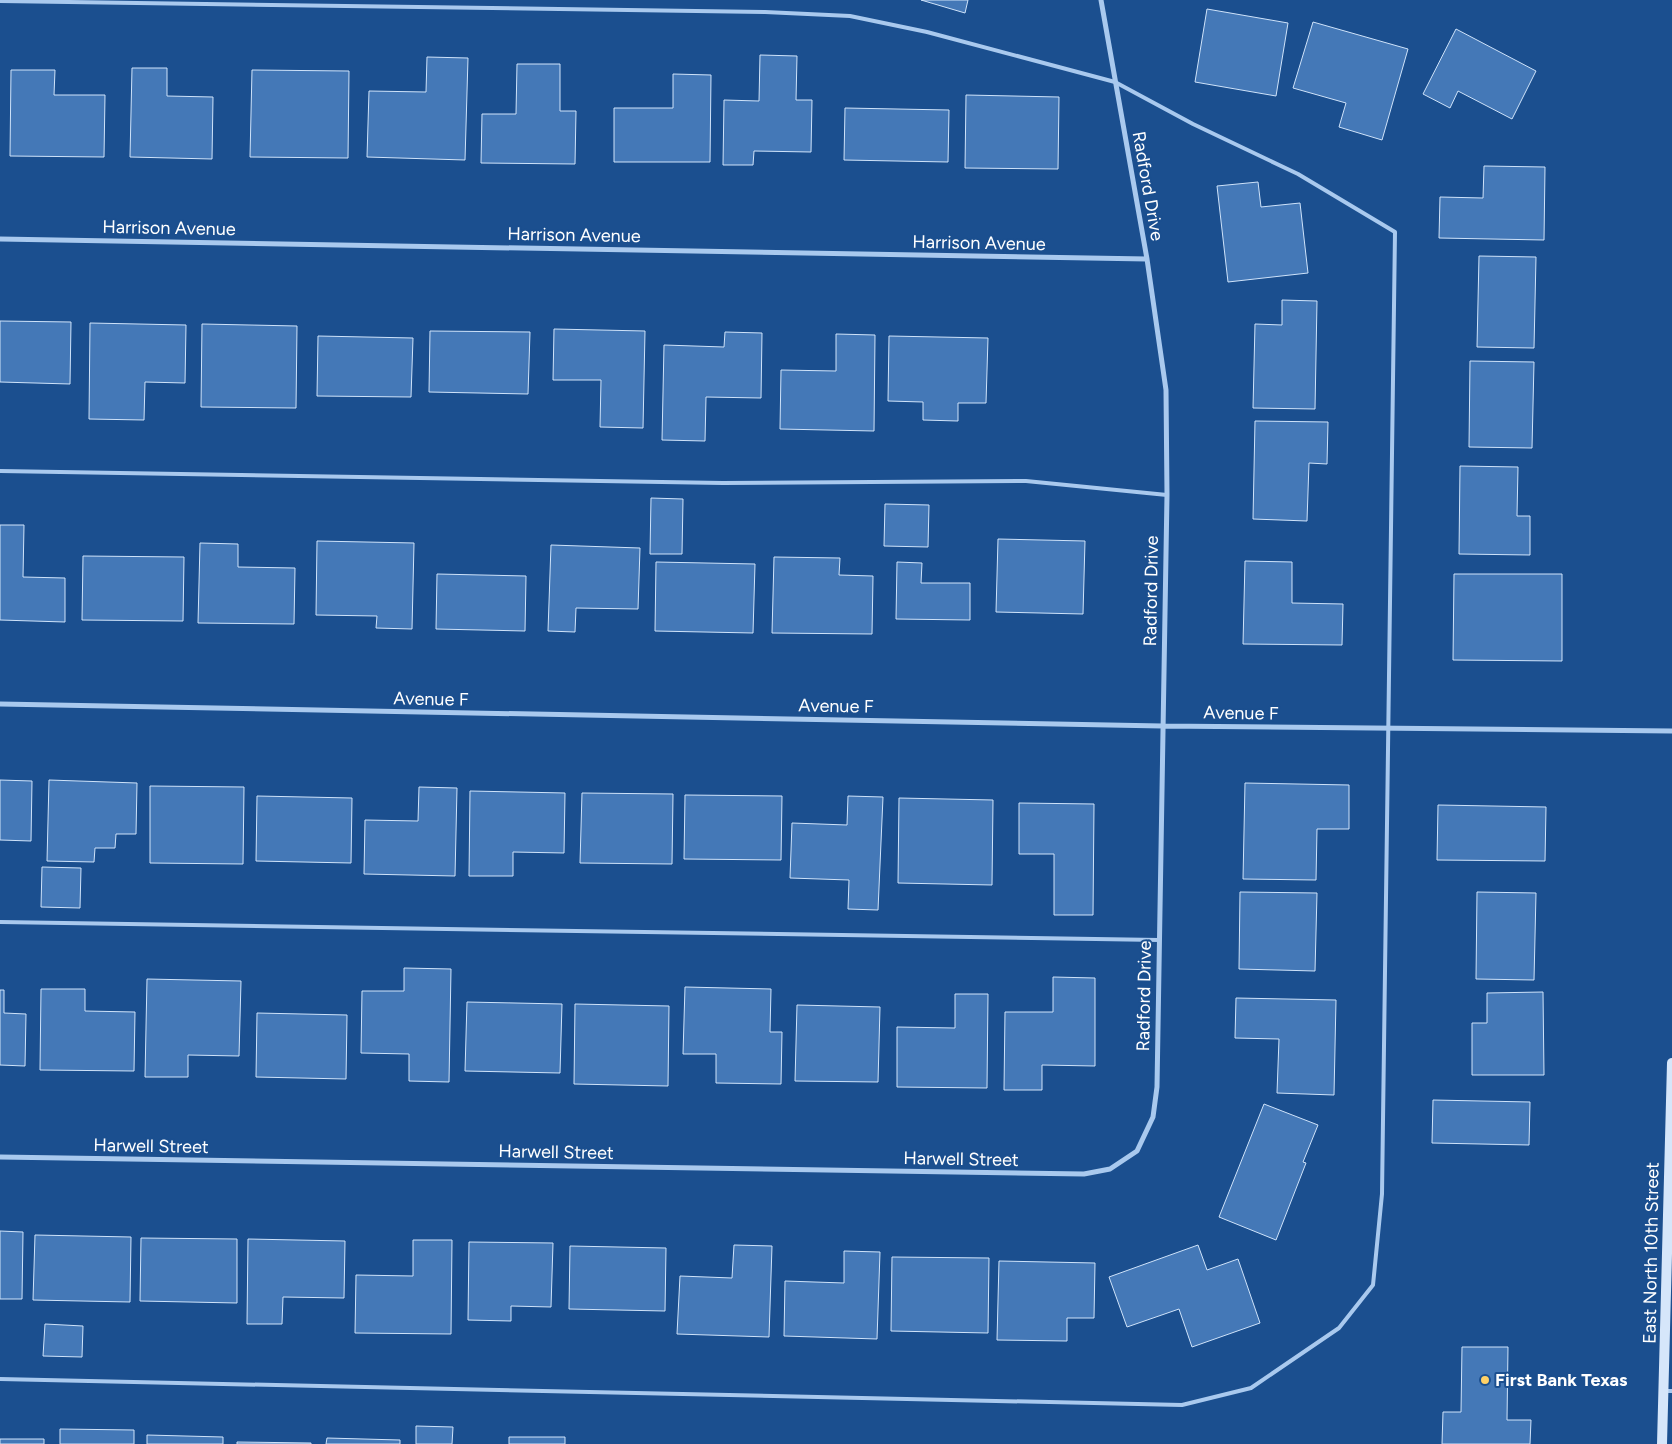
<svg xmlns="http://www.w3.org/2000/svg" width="1672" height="1444" font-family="Figtree,sans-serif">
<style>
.building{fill:#4478b7;stroke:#cfe3fa}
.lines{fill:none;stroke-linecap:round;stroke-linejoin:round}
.lane{stroke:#a9c9ee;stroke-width:4}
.street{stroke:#a9c9ee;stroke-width:5}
.secondary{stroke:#d6e6fa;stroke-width:10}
.poi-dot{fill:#ffd166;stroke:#1b4f8f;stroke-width:2}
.labels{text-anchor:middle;stroke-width:4;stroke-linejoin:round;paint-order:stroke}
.street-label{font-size:18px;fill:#fff;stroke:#1b4f8f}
.poi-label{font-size:18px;font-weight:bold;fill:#fff;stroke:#1b4f8f;text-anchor:start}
</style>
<rect width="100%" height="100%" fill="#1b4f8f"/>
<path class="building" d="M921,0H968L965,13Z
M1207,9L1288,23L1276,96L1195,82Z
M1313,22L1408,49L1382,140L1339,127L1346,103L1293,88Z
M1456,29L1536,71L1512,119L1458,91L1450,108L1423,94Z
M760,55L797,56L796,100H812L811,152L754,151L753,165H723L724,100L759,101Z
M427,57L468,58L465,160L367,157L369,91L426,92Z
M517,64H560V111H576L575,164L481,163L482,114H516Z
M132,68H167V96L213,97L212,159L130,157Z
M11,70H55L54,95H105L104,157L10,156Z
M252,70L349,71L348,158L250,157Z
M673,74L711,75L710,162H614V108H673Z
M966,95L1059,97L1058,169L965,168Z
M845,108L949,110L948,162L844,160Z
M1484,166L1545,167L1544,240L1439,238L1440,197L1483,198Z
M1258,182L1261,207L1300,203L1308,273L1228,282L1217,186Z
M1479,256L1536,257L1534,348L1477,347Z
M1282,300L1317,301L1315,409L1253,408L1255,324L1282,325Z
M0,321L71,322L70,384L0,382Z
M90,323L186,325L185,383L145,382L144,420L89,419Z
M202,324L297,326L296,408L201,407Z
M554,329L645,331L643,428L600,427L601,380H553Z
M430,331L530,332L528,394L429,392Z
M725,332L762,333L761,398L706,397L705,441L662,440L664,345L724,347Z
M836,334L875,335L874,431L780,429L781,370L836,371Z
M318,336L413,338L411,397L317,396Z
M889,336L988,338L986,403H958V421L923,420V402L888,401Z
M1470,361L1534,362L1532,448L1469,447Z
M1255,421L1328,422L1327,464L1309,463L1307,521L1253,519Z
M1460,466L1518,467L1517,516H1530V555L1459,554Z
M651,498L683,499L682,554H650Z
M885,504L929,505L928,547L884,546Z
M0,525H24L23,577L65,578V622L0,620Z
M998,539L1085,541L1083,614L996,612Z
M317,541L414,543L412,629L376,628L377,616L316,615Z
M200,543L238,544V567L295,568L294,624L198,623Z
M551,545L640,548L638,609L576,608L575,632L548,631Z
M83,556L184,557L183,621L82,620Z
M774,557L840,558L839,575L873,576L872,634L772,633Z
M1245,561L1292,562V603L1343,604L1342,645L1243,644Z
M656,562L755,564L753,633L655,631Z
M897,562L922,563L921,583H970V620L896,619Z
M437,574L526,576L525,631L436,629Z
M1454,574H1562V661L1453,660Z
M0,780L32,781L31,841L0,840Z
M49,780L137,783L136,834H116L115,848H95L94,862L47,861Z
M1245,783L1349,785V829H1317L1316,880L1243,879Z
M150,786L244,787L243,864L150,863Z
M419,787L457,788L455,876L364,874L365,820L418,821Z
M470,791L565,793L564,853L513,852V876H469Z
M582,793L673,794L672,864L580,863Z
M685,795L782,796L781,860L684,859Z
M257,796L352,798L351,863L256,861Z
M848,796L883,797L878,910L848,909L849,880L790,878L792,823L847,825Z
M899,798L993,800L992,885L898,883Z
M1019,803L1094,804L1093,915H1054V854H1019Z
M1438,805L1546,807L1545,861L1437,860Z
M42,867L81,868L80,908L41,907Z
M1240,892L1317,893L1315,971L1239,969Z
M1477,892L1536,893L1534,980L1476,979Z
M404,968L451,969L449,1082L409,1081V1054L361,1053L362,991H404Z
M1053,977L1095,978V1066L1042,1065V1090H1004L1005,1012H1053Z
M147,979L241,981L239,1056L188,1055V1077H145Z
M685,987L771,989L770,1032H782L781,1084L716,1083V1054H683Z
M41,989H85V1011L135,1012L134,1071L40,1070Z
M0,990H4V1013L26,1014L25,1066L0,1065Z
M1543,992L1544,1075H1472V1023H1487V993Z
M955,994H988L987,1088L897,1087V1027L955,1028Z
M1236,998L1336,1000L1334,1095L1277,1093L1279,1039L1235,1038Z
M467,1002L562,1004L560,1073L465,1071Z
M575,1004L669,1006L668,1086L574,1084Z
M797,1005L880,1007L878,1082L795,1081Z
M257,1013L347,1015L346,1079L256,1077Z
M1433,1100L1530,1102L1529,1145L1432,1143Z
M1264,1104L1318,1125L1303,1162L1306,1163L1276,1240L1219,1217Z
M0,1231L23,1232L22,1299H0Z
M35,1235L131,1237L130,1302L33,1300Z
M141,1238L237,1239V1303L140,1301Z
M248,1239L345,1241L344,1298L283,1297L282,1324H247Z
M413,1240H452L451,1334L355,1333L356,1275L413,1276Z
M469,1242L553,1243L551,1307L511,1306V1321L468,1320Z
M734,1245L772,1246L769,1337L677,1334L680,1276L732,1278Z
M1198,1245L1207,1270L1238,1259L1260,1323L1192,1347L1179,1309L1127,1327L1109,1277Z
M570,1246L666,1248L665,1311L569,1309Z
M844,1251L880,1252L877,1339L784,1336L785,1281L844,1283Z
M892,1257L989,1258L988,1333L891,1331Z
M999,1261L1095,1263L1094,1318H1067V1341L997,1340Z
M45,1324L83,1326L82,1357L43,1356Z
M1462,1347H1508L1507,1420H1531L1530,1444H1442L1443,1412H1461Z
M416,1426L453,1427L452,1444H416Z
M60,1429L134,1430V1444H60Z
M147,1435L223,1437V1444H147Z
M509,1437H565V1444H509Z
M327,1438L400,1440V1444H326Z
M0,1439H44V1444H0Z
M237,1442L311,1443V1444H237Z"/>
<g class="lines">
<path class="lane" d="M0,1L765,12L850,16L927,32L1115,82L1193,124L1298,174L1395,232L1382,1194L1373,1285L1339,1328L1251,1388L1182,1405L0,1379
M0,471L723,483L1026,481L1167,495
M0,922L1159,940
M1664,1391H1672"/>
<path class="street" d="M0,239L1147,259
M0,704L1162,726L1672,731
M0,1157L1084,1174L1110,1169L1137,1151L1153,1117L1157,1087L1167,495L1166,390L1147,259L1101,0"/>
<path class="secondary" d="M1662,1444L1672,1063"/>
</g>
<circle class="poi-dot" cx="1485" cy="1380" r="5"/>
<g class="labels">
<g class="street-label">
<text transform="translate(1148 186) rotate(80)" y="6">Radford Drive</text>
<text transform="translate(169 228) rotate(1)" y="6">Harrison Avenue</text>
<text transform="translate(574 235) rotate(1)" y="6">Harrison Avenue</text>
<text transform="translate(979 243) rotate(1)" y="6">Harrison Avenue</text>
<text transform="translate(1151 591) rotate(-89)" y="6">Radford Drive</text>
<text transform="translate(431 699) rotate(1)" y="6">Avenue F</text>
<text transform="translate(836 706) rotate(1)" y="6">Avenue F</text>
<text transform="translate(1241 713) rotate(1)" y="6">Avenue F</text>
<text transform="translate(1144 996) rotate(-89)" y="6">Radford Drive</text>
<text transform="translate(151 1146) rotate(1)" y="6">Harwell Street</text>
<text transform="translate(556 1152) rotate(1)" y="6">Harwell Street</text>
<text transform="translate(961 1159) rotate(1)" y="6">Harwell Street</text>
<text transform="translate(1651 1253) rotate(-89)" y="6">East North 10th Street</text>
</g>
<g class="poi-label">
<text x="1495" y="1386">First Bank Texas</text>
</g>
</g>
</svg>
